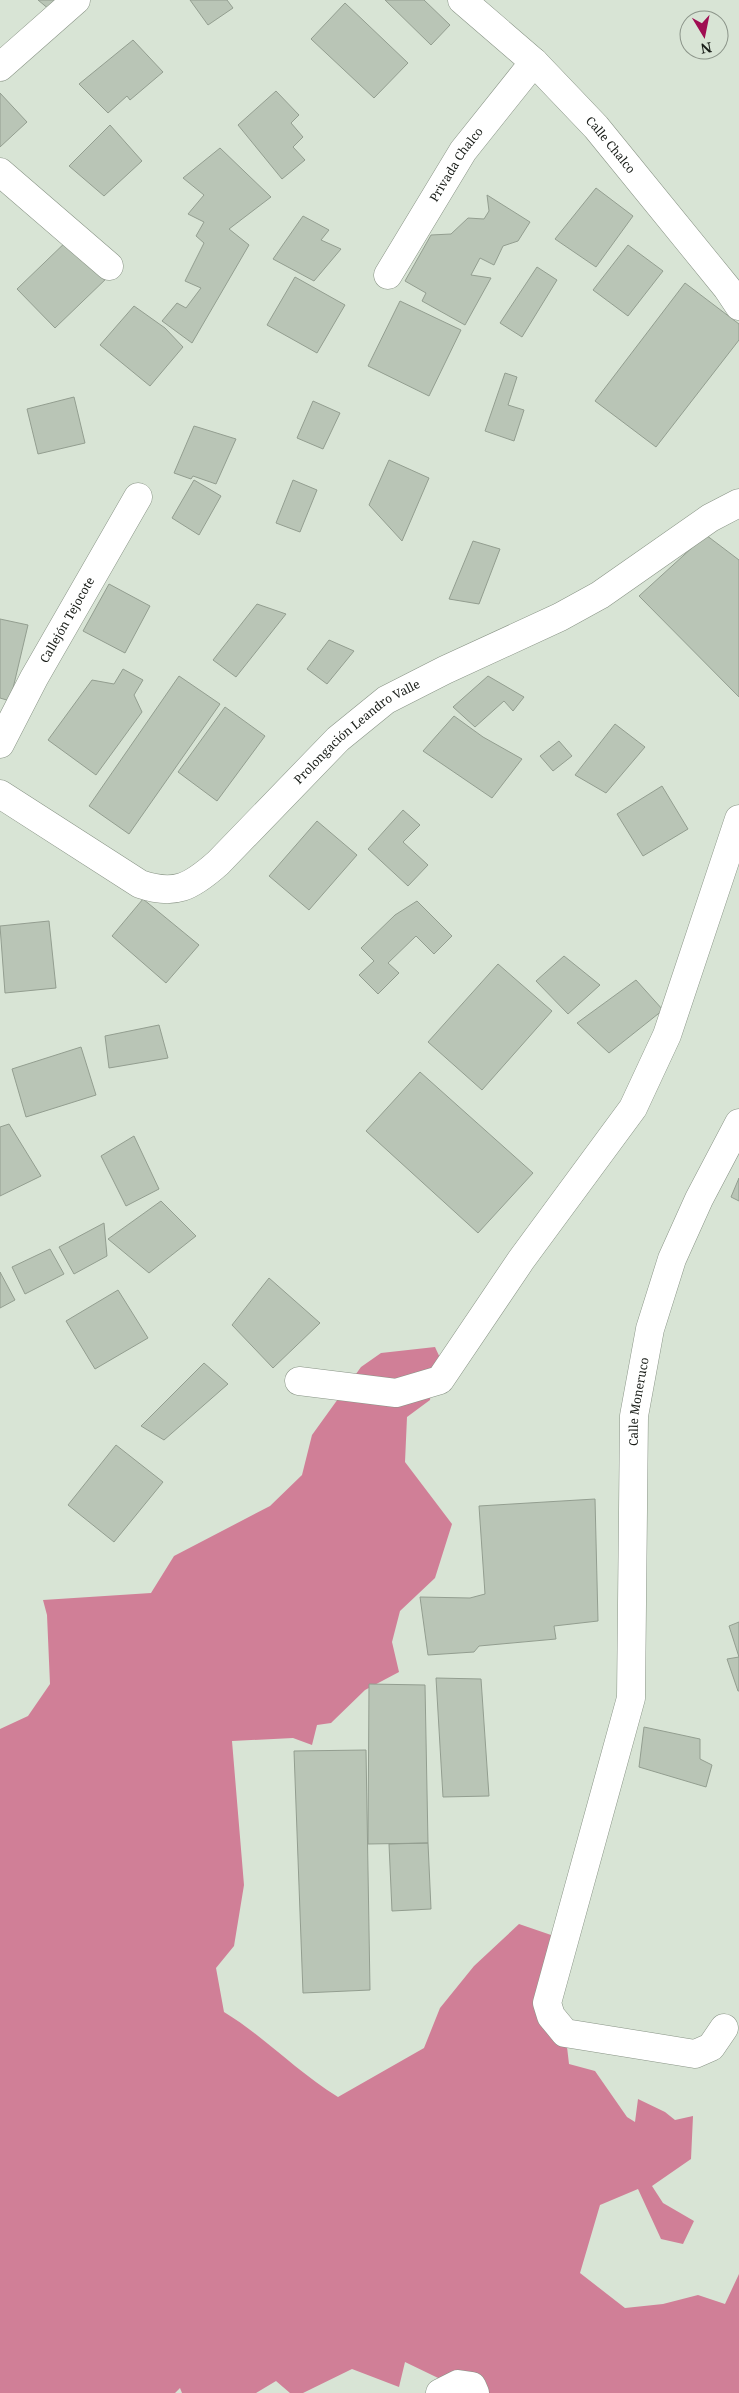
<svg xmlns="http://www.w3.org/2000/svg" width="739" height="2393" font-family="'Noto Serif',serif">
<style>
.forest{fill:#d07f97}
.building{fill:#b9c5b6;stroke:#939e90}
.lines{fill:none;stroke-linecap:round;stroke-linejoin:round}
.minor-casing{stroke:#899486;stroke-width:29}
.minor{stroke:#fff;stroke-width:28}
.labels{text-anchor:middle;stroke-width:4;stroke-linejoin:round;paint-order:stroke}
.street-label{font-size:12px;fill:#171b16;stroke:#d8e4d5}
</style>
<rect width="100%" height="100%" fill="#d8e4d5"/>
<path class="forest" d="M435,1347L453,1386L434,1372L430,1400L407,1417L405,1462L452,1524L435,1578L400,1611L392,1642L399,1672L365,1690L331,1723L317,1725L312,1745L293,1738L232,1741L244,1885L234,1946L216,1968L224,2012C265,2037 297,2072 338,2097L424,2048L440,2008L474,1966L519,1924L554,1936L569,2064L595,2071L627,2117L635,2122L638,2099L665,2112L675,2120L693,2116L691,2159L652,2186L663,2203L694,2221L683,2244L661,2239L638,2189L600,2205L580,2273L625,2308L663,2304L698,2295L725,2304L739,2274V2393H464L463,2390L405,2362L399,2387L352,2369L303,2393H290L276,2381L256,2393H182L180,2388L175,2393H0V1729L28,1716L50,1684L47,1615L43,1600L151,1593L174,1556L270,1506L302,1475L312,1435L361,1367L381,1353Z"/>
<path class="building" d="M38,0H59L50,10Z
M190,0H227L233,8L208,25Z
M385,0H424L450,25L431,45Z
M345,3L408,63L374,98L311,39Z
M133,40L163,72L130,100L127,96L108,113L79,84Z
M276,91L299,115L291,123L303,137L293,147L305,160L282,179L238,125Z
M0,93L27,122L0,147Z
M110,125L142,161L104,196L69,166Z
M220,148L271,197L229,229L249,245L192,343L162,321L177,303L186,308L201,288L185,281L204,243L196,236L204,222L188,214L204,195L183,178Z
M596,188L633,216L596,267L555,239Z
M487,195L530,222L518,241L503,246L494,265L480,258L471,275L491,278L465,325L422,301L426,293L405,281L431,235L451,234L468,218L484,219L489,211Z
M303,216L329,230L321,240L341,249L314,281L273,259Z
M71,237L109,276L55,328L17,289Z
M628,245L663,271L628,316L593,290Z
M537,267L557,280L522,337L500,323Z
M295,277L345,305L317,353L267,325Z
M685,283L739,324V340L656,447L595,401Z
M400,301L461,330L429,396L368,366Z
M134,306L165,328L183,347L150,386L100,345Z
M505,373L517,377L508,405L524,410L514,441L485,431Z
M74,397L85,443L38,454L27,409Z
M313,401L340,413L323,449L297,438Z
M194,426L236,439L216,484L193,476L191,479L174,473Z
M389,460L429,478L402,541L369,505Z
M194,480L221,496L199,535L172,518Z
M293,480L317,490L300,532L276,523Z
M706,535L739,560V697L639,596Z
M473,541L500,549L479,604L449,599Z
M109,584L150,606L125,653L83,631Z
M257,604L286,614L236,677L213,660Z
M0,619L28,625L10,701L0,698Z
M329,640L354,651L327,684L307,669Z
M123,669L143,680L134,695L142,712L96,775L48,740L92,680L114,684Z
M179,676L220,704L129,834L89,806Z
M488,676L524,697L513,711L504,701L475,727L453,707Z
M225,707L265,736L217,801L178,772Z
M454,716L483,737L522,759L492,798L423,751Z
M615,724L645,747L606,793L575,775Z
M559,741L572,756L553,771L540,756Z
M662,786L688,829L643,856L617,814Z
M403,810L420,825L403,842L428,865L408,886L368,849Z
M317,821L357,855L309,910L269,876Z
M143,899L199,945L166,983L112,936Z
M417,901L452,936L434,954L416,936L388,963L399,973L378,994L359,975L374,961L361,948L395,915Z
M49,921L56,988L5,993L0,926Z
M564,956L600,985L568,1014L536,981Z
M498,964L552,1011L482,1090L428,1042Z
M636,980L663,1010L609,1053L577,1023Z
M159,1025L168,1058L109,1068L105,1036Z
M81,1047L96,1095L26,1117L12,1069Z
M420,1072L533,1173L478,1233L366,1131Z
M9,1124L41,1176L0,1196V1127Z
M134,1136L159,1189L126,1206L101,1156Z
M739,1178V1201L731,1197Z
M161,1201L196,1236L149,1273L108,1239Z
M104,1223L107,1256L74,1274L59,1247Z
M50,1249L64,1274L25,1294L12,1267Z
M0,1272L15,1300L0,1308Z
M269,1278L320,1323L273,1368L232,1325Z
M118,1290L148,1338L95,1369L66,1321Z
M204,1363L228,1384L164,1440L141,1426Z
M116,1445L163,1482L114,1542L68,1505Z
M595,1499L598,1621L554,1626L556,1639L479,1646L474,1652L428,1655L420,1597L470,1598L485,1594L479,1506Z
M739,1622V1691H738L727,1659L739,1657L729,1626Z
M436,1678L481,1679L489,1796L443,1797Z
M369,1684L425,1685L428,1843L368,1844Z
M644,1727L700,1739V1759L712,1765L706,1787L639,1767Z
M366,1750L370,1990L303,1993L294,1751Z
M428,1843L431,1909L392,1911L389,1844Z"/>
<g class="lines">
<g class="minor-casing">
<g id="minor">
<path id="s1" d="M462,0L534,62L596,127L727,288L739,306"/>
<path d="M0,67L76,0"/>
<path d="M0,172L109,266"/>
<path id="s2" d="M388,275L463,151L534,62"/>
<path id="s3" d="M0,744L34,678L138,497"/>
<path id="s4" d="M0,794L140,884C175,896 191,887 218,863L338,739L386,700L445,670L560,617L600,595L710,518L739,503"/>
<path d="M299,1381L396,1393L440,1380L521,1260L633,1108L667,1035L739,819"/>
<path id="s5" d="M724,2028L711,2047L695,2054L565,2033L551,2016L547,2003L631,1698L634,1416L650,1329L672,1259L699,1199L739,1123"/>
<path d="M440,2393L458,2384L472,2386L475,2393"/>
</g>
</g>
<use href="#minor" class="minor"/>
</g>
<g class="labels">
<g class="street-label">
<text dy="4" stroke="none"><textPath href="#s1" startOffset="208">Calle Chalco</textPath></text>
<text dy="4" stroke="none"><textPath href="#s2" startOffset="130">Privada Chalco</textPath></text>
<text dy="4" stroke="none"><textPath href="#s3" startOffset="141">Callejón Tejocote</textPath></text>
<text dy="4" stroke="none"><textPath href="#s4" startOffset="445">Prolongación Leandro Valle</textPath></text>
<text dy="4" stroke="none"><textPath href="#s5" startOffset="821">Calle Moneruco</textPath></text>
</g>
</g>
<g transform="translate(704 35) rotate(170)"><circle r="24" fill="#d8e4d5" stroke="#8b9489"/>
<path d="M0-4L9 19L0 12L-9 19Z" fill="#a00d52"/>
<text y="-8" font-size="14" font-weight="bold" text-anchor="middle" fill="#171b16">N</text>
</g>
</svg>
